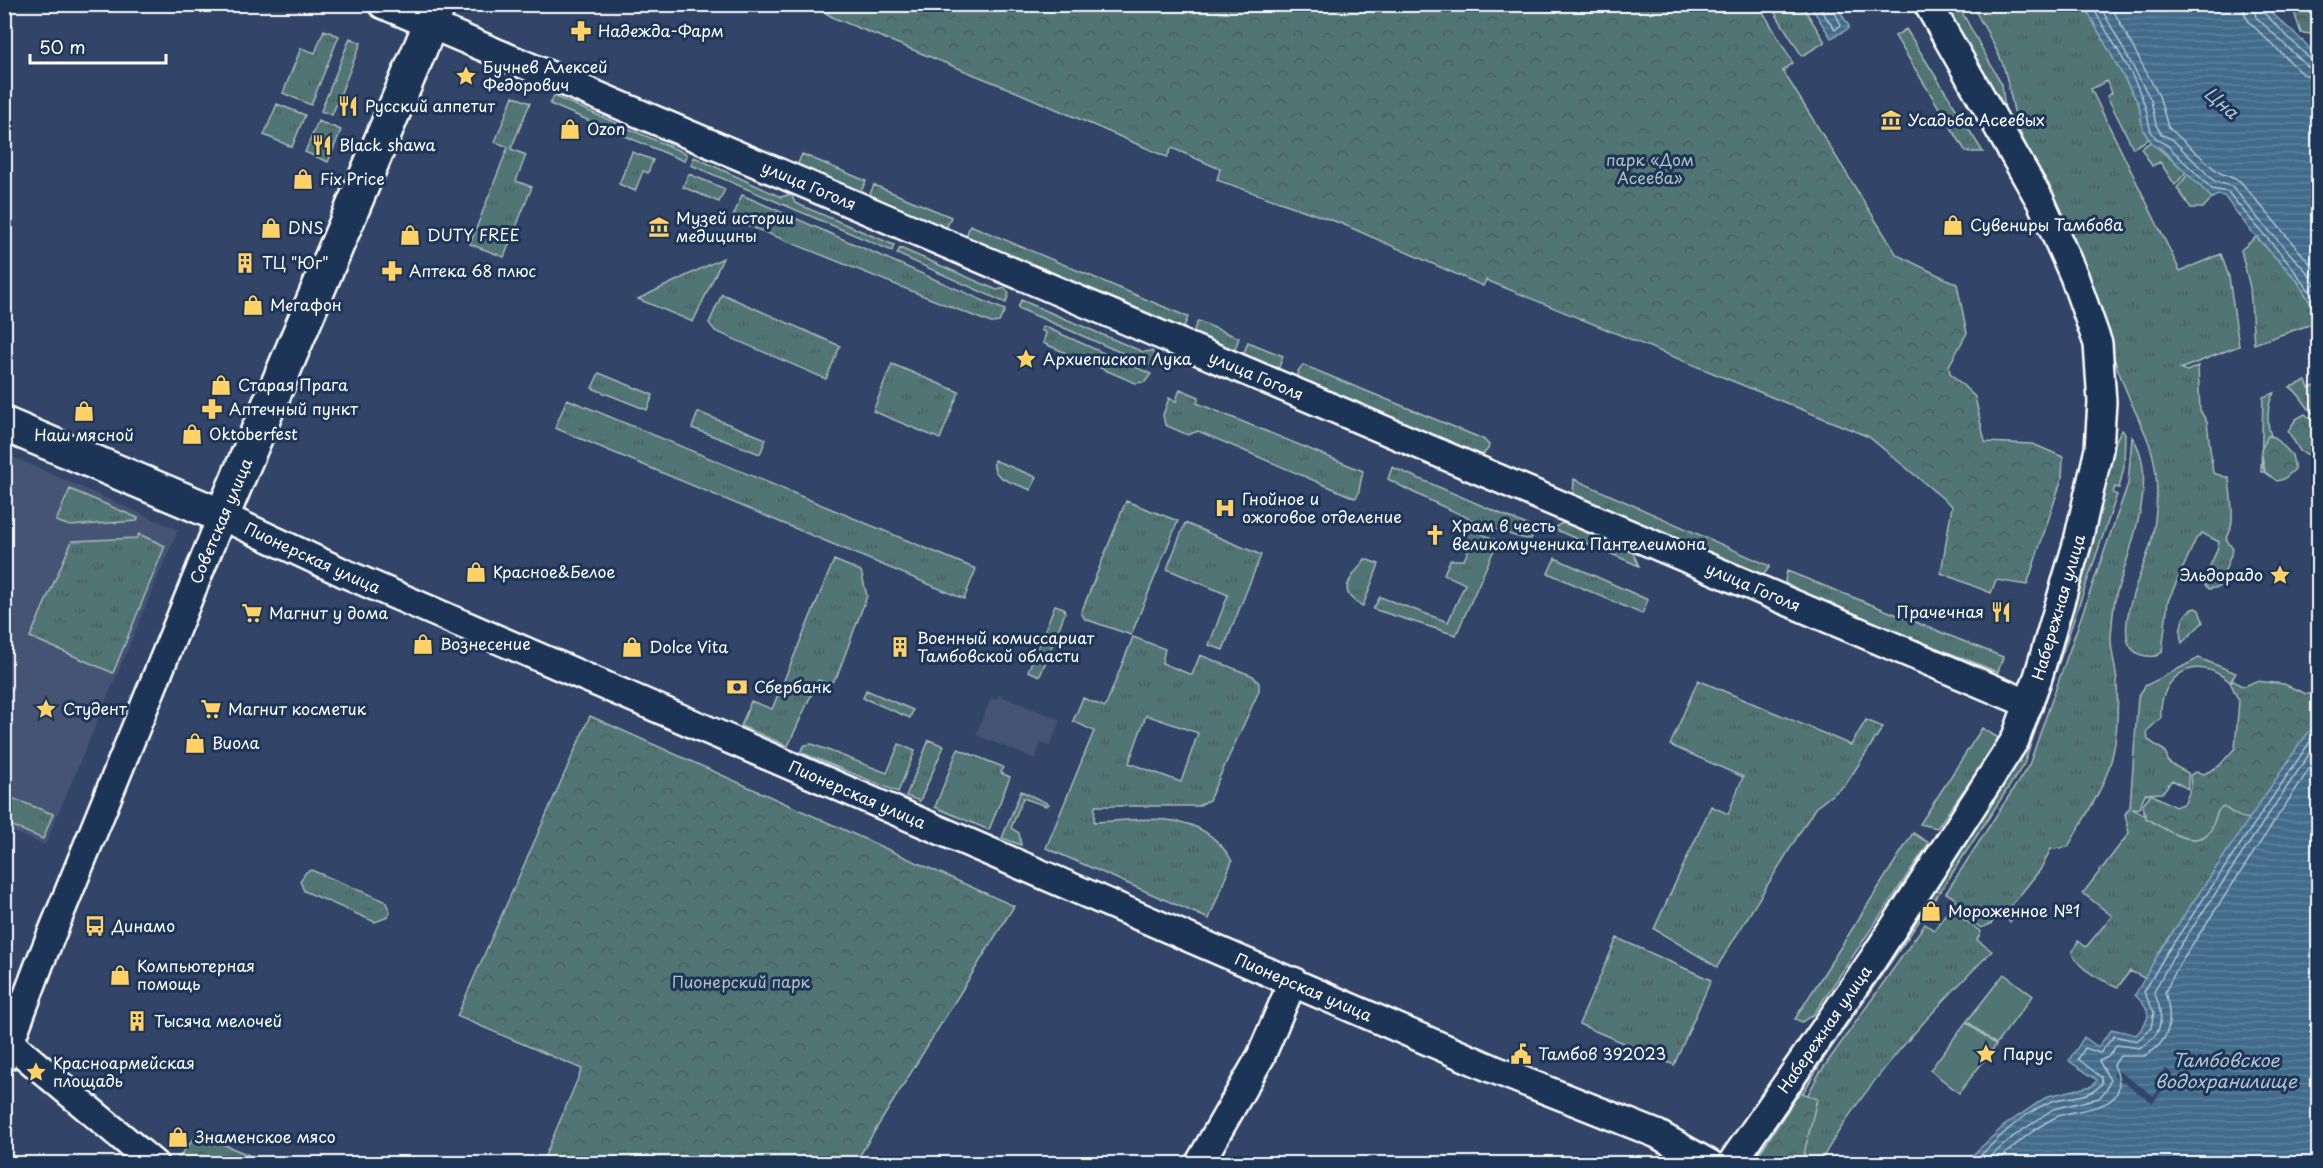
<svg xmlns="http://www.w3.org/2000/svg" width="2323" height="1168" font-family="'Playpen Sans',sans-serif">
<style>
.built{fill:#455275}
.grass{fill:url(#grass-tufts);stroke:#a8baba;stroke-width:1.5;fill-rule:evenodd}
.forest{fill:url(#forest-crowns);stroke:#a8baba;stroke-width:1.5}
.pitch{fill:#517475;stroke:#a8baba;stroke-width:1.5}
.water{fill:url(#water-rules);stroke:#8ea6b9;stroke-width:1.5}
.pier{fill:#324467}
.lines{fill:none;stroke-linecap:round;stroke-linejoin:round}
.shore{stroke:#b3c4d0;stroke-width:1.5}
.minor-casing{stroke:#fff;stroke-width:32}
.major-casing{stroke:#fff;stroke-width:38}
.minor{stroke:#1d3557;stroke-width:27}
.major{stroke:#1d3557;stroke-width:33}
.labels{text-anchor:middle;stroke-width:6;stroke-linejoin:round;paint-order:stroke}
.poi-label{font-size:16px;fill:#fff;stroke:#1d3557;text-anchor:start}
.park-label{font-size:16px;fill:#b1c0c1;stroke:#1d3557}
.street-label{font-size:16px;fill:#fff;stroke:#1d3557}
.water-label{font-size:18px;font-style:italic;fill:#b3c4d0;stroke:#1d3557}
</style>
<defs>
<pattern id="grass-tufts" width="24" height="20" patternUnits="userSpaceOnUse" patternTransform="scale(1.5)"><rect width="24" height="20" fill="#517475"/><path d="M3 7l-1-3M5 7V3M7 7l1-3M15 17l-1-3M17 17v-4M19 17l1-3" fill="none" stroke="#4e5c5c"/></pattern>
<pattern id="forest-crowns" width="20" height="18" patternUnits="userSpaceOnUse" patternTransform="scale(1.5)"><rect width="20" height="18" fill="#517475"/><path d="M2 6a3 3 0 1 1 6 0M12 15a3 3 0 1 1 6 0" fill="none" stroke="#4e5c5c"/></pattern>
<pattern id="water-rules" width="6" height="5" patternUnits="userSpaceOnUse" patternTransform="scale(1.5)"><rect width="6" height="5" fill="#426b8a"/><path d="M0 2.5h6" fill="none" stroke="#5e819c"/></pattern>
</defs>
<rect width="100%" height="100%" fill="#324467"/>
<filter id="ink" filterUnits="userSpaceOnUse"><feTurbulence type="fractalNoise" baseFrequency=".0167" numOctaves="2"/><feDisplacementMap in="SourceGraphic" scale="12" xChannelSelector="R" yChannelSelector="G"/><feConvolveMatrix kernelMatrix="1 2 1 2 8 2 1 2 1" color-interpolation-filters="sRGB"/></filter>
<g filter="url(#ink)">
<path class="built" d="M4,453L178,530L45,845L5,829Z
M999,695L1060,720L1050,746L1041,743L1035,759L976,735L991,698L996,700Z"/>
<path class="grass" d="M1770,5H1802L1825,42L1802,56Z
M1941,5H1958L2002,85L2007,126Z
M1972,5H2084L2139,105L2143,130L2149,139L2133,148L2107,96L2112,93L2107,81L2091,89L2180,271L2221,254L2229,277L2239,346L2180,369L2187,371L2198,366L2200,410L2207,422L2213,473L2229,478C2230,495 2237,525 2226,539L2233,549L2219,587L2209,589L2205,585C2205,569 2216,559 2219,542L2202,533L2196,539L2168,601L2162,652L2156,656C2096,662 2145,567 2151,543C2156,520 2158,498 2156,475C2153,442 2140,425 2128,395C2105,342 2093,285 2071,232C2056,197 2033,166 2020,131C2012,110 2010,86 2003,65C1995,44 1982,24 1972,5Z
M1906,29L1983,152H1966L1895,36Z
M324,30L339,36L311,105L283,93L301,48L315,53Z
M350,38L361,43L332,115L321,111Z
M513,96L530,103L511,149L526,155L516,181L532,187L504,257L470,244L508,147L495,142Z
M554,96L687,154L684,161L550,104Z
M277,104L305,115L292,147L264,135Z
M318,121L341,130L328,162L305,152Z
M2151,142L2186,172L2175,185L2160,162L2152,166L2141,148Z
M632,152L653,160L648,173L643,171L635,191L619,184Z
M802,154L866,181L860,193L797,166Z
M694,157L781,197L791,194L795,203L894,245L892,251L691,165Z
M689,174L725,189L719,202L683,187Z
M2188,174L2212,198L2203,208H2191L2177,188Z
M874,185L951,217L946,229L869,196Z
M742,195L1005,310L999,322L991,323L732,219Z
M970,225L1188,317L1183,330L966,237Z
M2256,237L2297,280L2318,316V322L2254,344L2250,288L2241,250Z
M900,248L997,290L1005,288L1009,293L1006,303L897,254Z
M723,258L693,322L638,299Z
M722,294L840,346L826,379L715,331L709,323Z
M1021,300L1143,352L1152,351L1156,358L1152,366L1018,308Z
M1198,321L1239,338L1234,352L1192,334Z
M1043,326L1151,374L1145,382L1135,383L1043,343L1046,333L1041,330Z
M1248,342L1283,356L1278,370L1243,355Z
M892,364L959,392L940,439L873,411Z
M1303,365L1483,439L1489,445L1488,449L1482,455H1478L1299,378L1298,371Z
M599,373L653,395L647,410L592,388Z
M2306,381L2309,388L2318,385V417C2305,410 2303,395 2290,387Z
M1180,389L1199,397L1197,403L1363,471L1358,495L1355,498L1198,431L1188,435L1165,425L1163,415L1169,398L1176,401Z
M2274,393C2267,402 2266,427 2272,437L2268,436L2262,465L2265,472H2261L2263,397Z
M567,399L976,569L964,599L555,428Z
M698,412L766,439L760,454L692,428Z
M2122,430L2125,434L2124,467L2119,488L2115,487L2113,493L2117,495L2024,764L1945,884L1821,1063L1761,1163L1744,1164L1998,788L2093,526L2117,438Z
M2132,437C2161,477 2128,553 2116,595C2113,608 2112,622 2111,636C2110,651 2116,666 2117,681C2118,704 2118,731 2113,753C2106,787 2084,817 2068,847L2051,849L2040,870L2007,911L2014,916L2010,922L1999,914L1991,924L1981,928L1951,906L1956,899L1946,893L2029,765L2128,484Z
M994,460L1036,477L1031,490C1016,483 990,480 994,460Z
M1392,467L1527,525L1535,530L1531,539C1511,541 1411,492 1388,479Z
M1574,479L1770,566L1765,573L1754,574L1573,495Z
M70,489L138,518L137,521L70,526L56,521Z
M1126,501L1178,521L1131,635L1085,619L1081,613Z
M1185,523L1261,555L1223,650L1209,645L1228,595L1167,569Z
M1569,523L1633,553L1639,566L1554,529L1560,524Z
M1462,525L1498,541L1456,635L1373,609L1380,597L1448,622L1465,584L1444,574L1450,560H1464L1470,546L1466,534L1460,531Z
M139,534L165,546L113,673L30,637L72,541L137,538Z
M1555,558L1648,600L1642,614L1548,573Z
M1365,559L1379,564L1363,606C1334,592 1351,579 1365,559Z
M834,560L861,571L867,596L837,676L830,684L818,680L788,746L741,726L751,701L772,709Z
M1787,571L2003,657L1998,672L1788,589L1785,581Z
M1055,605L1064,608L1065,613L1040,676L1028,671Z
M2195,608L2199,610L2203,622L2182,643C2178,632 2182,611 2195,608Z
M1133,637L1165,649L1162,663L1192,675L1200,655L1253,676L1259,683V691L1209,800L1198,806H1095L1094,822C1147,820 1201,807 1232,861L1209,919L1046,848L1094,731L1073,721L1083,698L1105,707ZM1146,715L1198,733L1181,782L1129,763Z
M2199,658L2236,673L2230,682C2197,652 2158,675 2161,718L2147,731L2148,740L2165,751L2169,763L2188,773V789L2172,780L2162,793L2145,794L2139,808L2133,809L2166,826L2215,810L2222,803L2250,820L2160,951L2146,979L2130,971L2118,987C2103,981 2078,969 2072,953L2078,941L2086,947L2112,916L2083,893L2129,833L2125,814L2130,807L2138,697L2145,686Z
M1698,680L1851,745L1866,720L1883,727L1846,784L1815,808L1717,967L1654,929L1711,806L1728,814L1743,777L1670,745Z
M866,690L913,710L910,718L863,698Z
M1982,728L2000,739L1937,828L1920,824Z
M929,740L944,746L920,801L906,796Z
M812,744L887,773L899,744L915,751L898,792L800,752L805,745Z
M958,749L1003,767L1001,773L1010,777L989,830L935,807Z
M1021,791L1049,804L1046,806L1023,798L1011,828L1019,833L1021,845L1002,838Z
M4,795L53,814L43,839L5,823Z
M1913,833L1929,843L1814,1014L1802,1022L1795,1019Z
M311,870L385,901L390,911L388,917L375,922L304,891L300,881L306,872Z
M1949,909L1981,932L1977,940L1992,951C1930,1013 1862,1086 1820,1163L1786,1164L1807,1096L1819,1074L1925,924L1934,930Z
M1617,938L1711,980L1674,1065L1579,1024Z"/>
<path class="forest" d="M813,5H1759L1793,63L1783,71L1897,255L1957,284L1967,333L1949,366L1950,373L1975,397L1985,442L2033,444L2063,457L2062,478L2027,585L1996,580L1991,593L1941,573L1952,506L1869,437L1486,280L1483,286L1340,223L1217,180L1220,169L1172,148L1167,157L1012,90L834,18Z
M2297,5H2313L2318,26L2312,34L2301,33L2295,15Z
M2305,414L2318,425V459L2300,451L2288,431L2296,419Z
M2268,436L2275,437L2292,455L2295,469L2284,479L2277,481L2265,472L2261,450Z
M2234,680L2240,685L2245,686L2256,681L2284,684L2306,694L2318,693V728L2258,817C2243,822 2234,814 2223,806C2214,812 2216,822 2210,831C2196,851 2162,828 2146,818L2142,805L2151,794L2175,807L2185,803L2191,787L2190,775L2196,772L2204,774L2219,766L2235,748L2239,701L2230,682Z
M590,716L1014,906L855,1163H542L582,1069L457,1016Z
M1800,1092L1817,1099L1802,1163H1753Z
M198,1134L268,1163H174Z"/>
<path class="pitch" d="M2004,974L2033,996L1996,1044L1967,1021Z
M1966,1022L1996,1045L1959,1093L1930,1070Z"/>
<path class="water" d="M1810,5H1836L1849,26L1848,29L1831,38Z
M2084,5H2263L2305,43L2318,59V316L2297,280L2250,230L2224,196L2218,195L2212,198L2162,149L2154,146L2143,130L2139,105Z
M2318,675V1163L1963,1164L2005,1125L2048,1096L2092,1086L2097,1080L2069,1061L2084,1037L2098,1047L2112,1029L2136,1035C2152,1018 2152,1011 2135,995L2160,951L2301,742L2316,723L2314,700Z"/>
<path class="pier" d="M2165,1068L2173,1074L2153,1103L2113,1075L2117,1070L2154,1096L2169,1075L2163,1071Z"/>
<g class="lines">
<path class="shore" d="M1817,4L1835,30L1841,25L1831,4
M2091,4C2108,36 2132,69 2144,103C2151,121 2145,136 2167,145L2212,189L2228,192C2258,230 2294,264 2318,305
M2099,4L2151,100L2156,125L2162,135L2172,139L2214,181L2233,187L2260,221L2307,272L2318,290
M2110,4L2159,96L2168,127L2218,172L2240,181L2318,273
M2243,4L2245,15L2250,23L2303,74L2318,79
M2252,4L2256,17L2307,66L2318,70
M2259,4L2262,11L2312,61L2318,62
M1972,1164C1994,1142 2021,1114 2050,1102C2067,1095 2090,1100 2102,1083L2101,1077L2078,1059L2085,1048L2100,1053L2114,1036L2137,1041L2151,1028L2154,1012L2144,992L2166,954L2318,730
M1982,1164L2014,1136L2053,1109L2099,1098L2107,1089L2110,1080L2099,1061L2108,1057L2117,1045L2139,1048C2165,1036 2164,1014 2154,992L2172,958L2318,741
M1995,1164C2012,1147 2033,1129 2054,1118C2079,1106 2136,1113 2114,1065L2120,1056H2144C2172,1042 2173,1018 2165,992L2180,963L2318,756"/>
<g class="minor-casing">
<g id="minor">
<path id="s1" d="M382,4L2029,704"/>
<path d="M4,1038L154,1164"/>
<path id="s2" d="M4,1058L39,965L222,516L344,573L1493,1069L1657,1134L1710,1164"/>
<path d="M1199,1164L1261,1056L1293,981"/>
<path id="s3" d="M1731,1164L1874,958L2015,740L2038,677L2078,541L2099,449L2102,402L2098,344L2074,276L2041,202L1928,4"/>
</g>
</g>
<g class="major-casing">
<path id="major" d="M4,424L222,516L439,4"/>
</g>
<use href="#minor" class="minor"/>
<use href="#major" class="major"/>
</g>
</g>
<defs>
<g id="pharmacy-bare" transform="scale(1.62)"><path d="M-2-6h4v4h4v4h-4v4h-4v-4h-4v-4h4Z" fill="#ffd166" stroke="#1d3557" stroke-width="2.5" paint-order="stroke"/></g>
<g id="sight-bare" transform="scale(1.62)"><path d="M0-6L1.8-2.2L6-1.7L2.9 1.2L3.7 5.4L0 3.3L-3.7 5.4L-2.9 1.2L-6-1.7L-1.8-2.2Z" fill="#ffd166" stroke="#1d3557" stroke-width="2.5" paint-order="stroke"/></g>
<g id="restaurant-bare" transform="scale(1.62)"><path d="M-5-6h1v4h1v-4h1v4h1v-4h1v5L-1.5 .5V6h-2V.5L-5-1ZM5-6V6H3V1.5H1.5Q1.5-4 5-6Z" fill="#ffd166" stroke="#1d3557" stroke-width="2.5" paint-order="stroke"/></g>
<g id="museum-bare" transform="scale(1.62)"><path d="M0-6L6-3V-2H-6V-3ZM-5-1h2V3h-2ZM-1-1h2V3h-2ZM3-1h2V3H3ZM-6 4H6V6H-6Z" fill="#ffd166" stroke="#1d3557" stroke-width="2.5" paint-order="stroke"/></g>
<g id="shop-bare" transform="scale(1.62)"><path d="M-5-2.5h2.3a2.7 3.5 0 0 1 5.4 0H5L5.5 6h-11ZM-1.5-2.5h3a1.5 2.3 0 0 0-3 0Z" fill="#ffd166" stroke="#1d3557" stroke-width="2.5" paint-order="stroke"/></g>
<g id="building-bare" transform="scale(1.62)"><path d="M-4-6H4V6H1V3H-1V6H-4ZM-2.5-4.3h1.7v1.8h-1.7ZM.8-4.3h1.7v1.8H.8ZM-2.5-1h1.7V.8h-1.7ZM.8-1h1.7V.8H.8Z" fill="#ffd166" stroke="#1d3557" stroke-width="2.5" paint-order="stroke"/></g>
<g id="hospital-bare" transform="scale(1.62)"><path d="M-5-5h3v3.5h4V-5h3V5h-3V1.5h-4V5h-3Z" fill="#ffd166" stroke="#1d3557" stroke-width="2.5" paint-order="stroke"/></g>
<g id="church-bare" transform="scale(1.62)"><path d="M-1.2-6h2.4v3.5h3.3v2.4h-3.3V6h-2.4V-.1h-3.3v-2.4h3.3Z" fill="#ffd166" stroke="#1d3557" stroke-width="2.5" paint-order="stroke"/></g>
<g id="supermarket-bare" transform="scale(1.62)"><path d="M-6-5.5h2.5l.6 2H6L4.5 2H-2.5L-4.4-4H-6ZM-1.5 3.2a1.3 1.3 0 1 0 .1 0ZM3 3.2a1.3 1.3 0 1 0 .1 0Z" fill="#ffd166" stroke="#1d3557" stroke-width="2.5" paint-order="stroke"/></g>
<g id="bank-bare" transform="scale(1.62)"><path d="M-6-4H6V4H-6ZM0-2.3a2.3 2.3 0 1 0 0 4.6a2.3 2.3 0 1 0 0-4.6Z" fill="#ffd166" stroke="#1d3557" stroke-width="2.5" paint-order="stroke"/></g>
<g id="bus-bare" transform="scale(1.62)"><path d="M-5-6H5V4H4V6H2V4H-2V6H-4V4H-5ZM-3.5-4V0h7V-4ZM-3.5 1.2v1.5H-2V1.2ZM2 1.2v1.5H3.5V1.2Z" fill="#ffd166" stroke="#1d3557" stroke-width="2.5" paint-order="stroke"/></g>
<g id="civic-bare" transform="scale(1.62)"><path d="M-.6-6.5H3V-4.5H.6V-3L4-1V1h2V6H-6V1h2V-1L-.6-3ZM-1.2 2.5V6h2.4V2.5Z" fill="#ffd166" stroke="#1d3557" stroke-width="2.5" paint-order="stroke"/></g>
</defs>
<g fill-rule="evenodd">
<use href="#pharmacy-bare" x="581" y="31"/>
<use href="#sight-bare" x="466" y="76"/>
<use href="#restaurant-bare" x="348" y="106"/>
<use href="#museum-bare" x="1891" y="120"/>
<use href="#shop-bare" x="570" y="129"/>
<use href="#restaurant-bare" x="322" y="145"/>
<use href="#shop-bare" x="303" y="179"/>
<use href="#shop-bare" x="1953" y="225"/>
<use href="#museum-bare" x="659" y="227"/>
<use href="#shop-bare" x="271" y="228"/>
<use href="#shop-bare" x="410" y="235"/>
<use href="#building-bare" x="245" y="263"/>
<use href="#pharmacy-bare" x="392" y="271"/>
<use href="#shop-bare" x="253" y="305"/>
<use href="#sight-bare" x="1026" y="359"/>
<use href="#shop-bare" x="221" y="385"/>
<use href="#pharmacy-bare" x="212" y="409"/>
<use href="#shop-bare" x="84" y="411"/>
<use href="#shop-bare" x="192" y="434"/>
<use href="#hospital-bare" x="1225" y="508"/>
<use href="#church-bare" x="1435" y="535"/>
<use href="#shop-bare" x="476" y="572"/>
<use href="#sight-bare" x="2280" y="575"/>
<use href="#restaurant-bare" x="2001" y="612"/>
<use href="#supermarket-bare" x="252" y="613"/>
<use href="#shop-bare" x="423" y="644"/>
<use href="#shop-bare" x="632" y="647"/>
<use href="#building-bare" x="900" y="647"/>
<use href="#bank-bare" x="737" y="687"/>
<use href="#sight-bare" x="46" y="709"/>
<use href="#supermarket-bare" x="211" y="709"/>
<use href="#shop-bare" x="195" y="743"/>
<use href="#shop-bare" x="1931" y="911"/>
<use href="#bus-bare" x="95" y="926"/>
<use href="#shop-bare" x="120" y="975"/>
<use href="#building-bare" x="137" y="1021"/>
<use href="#civic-bare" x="1521" y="1054"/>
<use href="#sight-bare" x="1986" y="1054"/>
<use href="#sight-bare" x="36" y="1072"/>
<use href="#shop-bare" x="178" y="1137"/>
</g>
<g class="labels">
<g class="poi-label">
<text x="598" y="37">Надежда-Фарм</text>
<text x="483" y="73">Бучнев Алексей<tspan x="483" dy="18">Федорович</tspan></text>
<text x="365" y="112">Русский аппетит</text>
<text x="1908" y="126">Усадьба Асеевых</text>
<text x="587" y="135">Ozon</text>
<text x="339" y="151">Black shawa</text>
<text x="320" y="185">Fix Price</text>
<text x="676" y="224">Музей истории<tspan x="676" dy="18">медицины</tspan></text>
<text x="1970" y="231">Сувениры Тамбова</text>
<text x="288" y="234">DNS</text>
<text x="427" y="241">DUTY FREE</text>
<text x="262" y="269">ТЦ "Юг"</text>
<text x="409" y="277">Аптека 68 плюс</text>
<text x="270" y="311">Мегафон</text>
<text x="1043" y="365">Архиепископ Лука</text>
<text x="238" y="391">Старая Прага</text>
<text x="229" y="415">Аптечный пункт</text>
<text x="209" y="440">Oktoberfest</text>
<text x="84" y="441" text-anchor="middle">Наш мясной</text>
<text x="1242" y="505">Гнойное и<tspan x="1242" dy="18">ожоговое отделение</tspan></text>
<text x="1452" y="532">Храм в честь<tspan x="1452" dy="18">великомученика Пантелеимона</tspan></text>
<text x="493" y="578">Красное&amp;Белое</text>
<text x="2263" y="581" text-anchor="end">Эльдорадо</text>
<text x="1984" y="618" text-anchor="end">Прачечная</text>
<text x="269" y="619">Магнит у дома</text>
<text x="917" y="644">Военный комиссариат<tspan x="917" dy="18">Тамбовской области</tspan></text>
<text x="440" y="650">Вознесение</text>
<text x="649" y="653">Dolce Vita</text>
<text x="754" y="693">Сбербанк</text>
<text x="63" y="715">Студент</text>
<text x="228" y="715">Магнит косметик</text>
<text x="212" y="749">Виола</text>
<text x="1948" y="917">Мороженное №1</text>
<text x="112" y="932">Динамо</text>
<text x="137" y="972">Компьютерная<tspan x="137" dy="18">помощь</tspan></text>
<text x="154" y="1027">Тысяча мелочей</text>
<text x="1538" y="1060">Тамбов 392023</text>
<text x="2003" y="1060">Парус</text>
<text x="53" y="1069">Красноармейская<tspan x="53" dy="18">площадь</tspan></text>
<text x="195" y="1143">Знаменское мясо</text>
</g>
<g class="park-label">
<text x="1650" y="166">парк «Дом<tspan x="1650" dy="18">Асеева»</tspan></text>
<text x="741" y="988">Пионерский парк</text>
</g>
<g class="street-label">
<text dy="6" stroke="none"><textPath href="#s1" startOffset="464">улица Гоголя</textPath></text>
<text dy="6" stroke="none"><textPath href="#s1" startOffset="950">улица Гоголя</textPath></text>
<text transform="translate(221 521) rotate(-67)" y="6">Советская улица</text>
<text dy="6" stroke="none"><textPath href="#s2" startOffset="684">Пионерская улица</textPath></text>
<text dy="6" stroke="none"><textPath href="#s1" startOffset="1490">улица Гоголя</textPath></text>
<text dy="6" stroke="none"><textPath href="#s3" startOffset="650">Набережная улица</textPath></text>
<text dy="6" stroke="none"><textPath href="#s2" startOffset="1278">Пионерская улица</textPath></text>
<text dy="6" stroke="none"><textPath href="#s2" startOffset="1764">Пионерская улица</textPath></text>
<text dy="6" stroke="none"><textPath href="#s3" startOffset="164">Набережная улица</textPath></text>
</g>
<g class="water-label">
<text transform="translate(2221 103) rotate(41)" y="6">Цна</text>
<text x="2226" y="1067">Тамбовское<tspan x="2226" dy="21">водохранилище</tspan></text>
</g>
</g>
<rect width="2323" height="1168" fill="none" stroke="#1d3557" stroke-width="24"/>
<rect x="12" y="12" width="2299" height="1144" fill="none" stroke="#fff" stroke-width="2" filter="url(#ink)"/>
<path d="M30 54v9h136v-9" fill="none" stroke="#ffffff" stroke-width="3"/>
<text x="39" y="54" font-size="18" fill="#ffffff" stroke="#1d3557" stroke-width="4.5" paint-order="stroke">50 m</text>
</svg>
